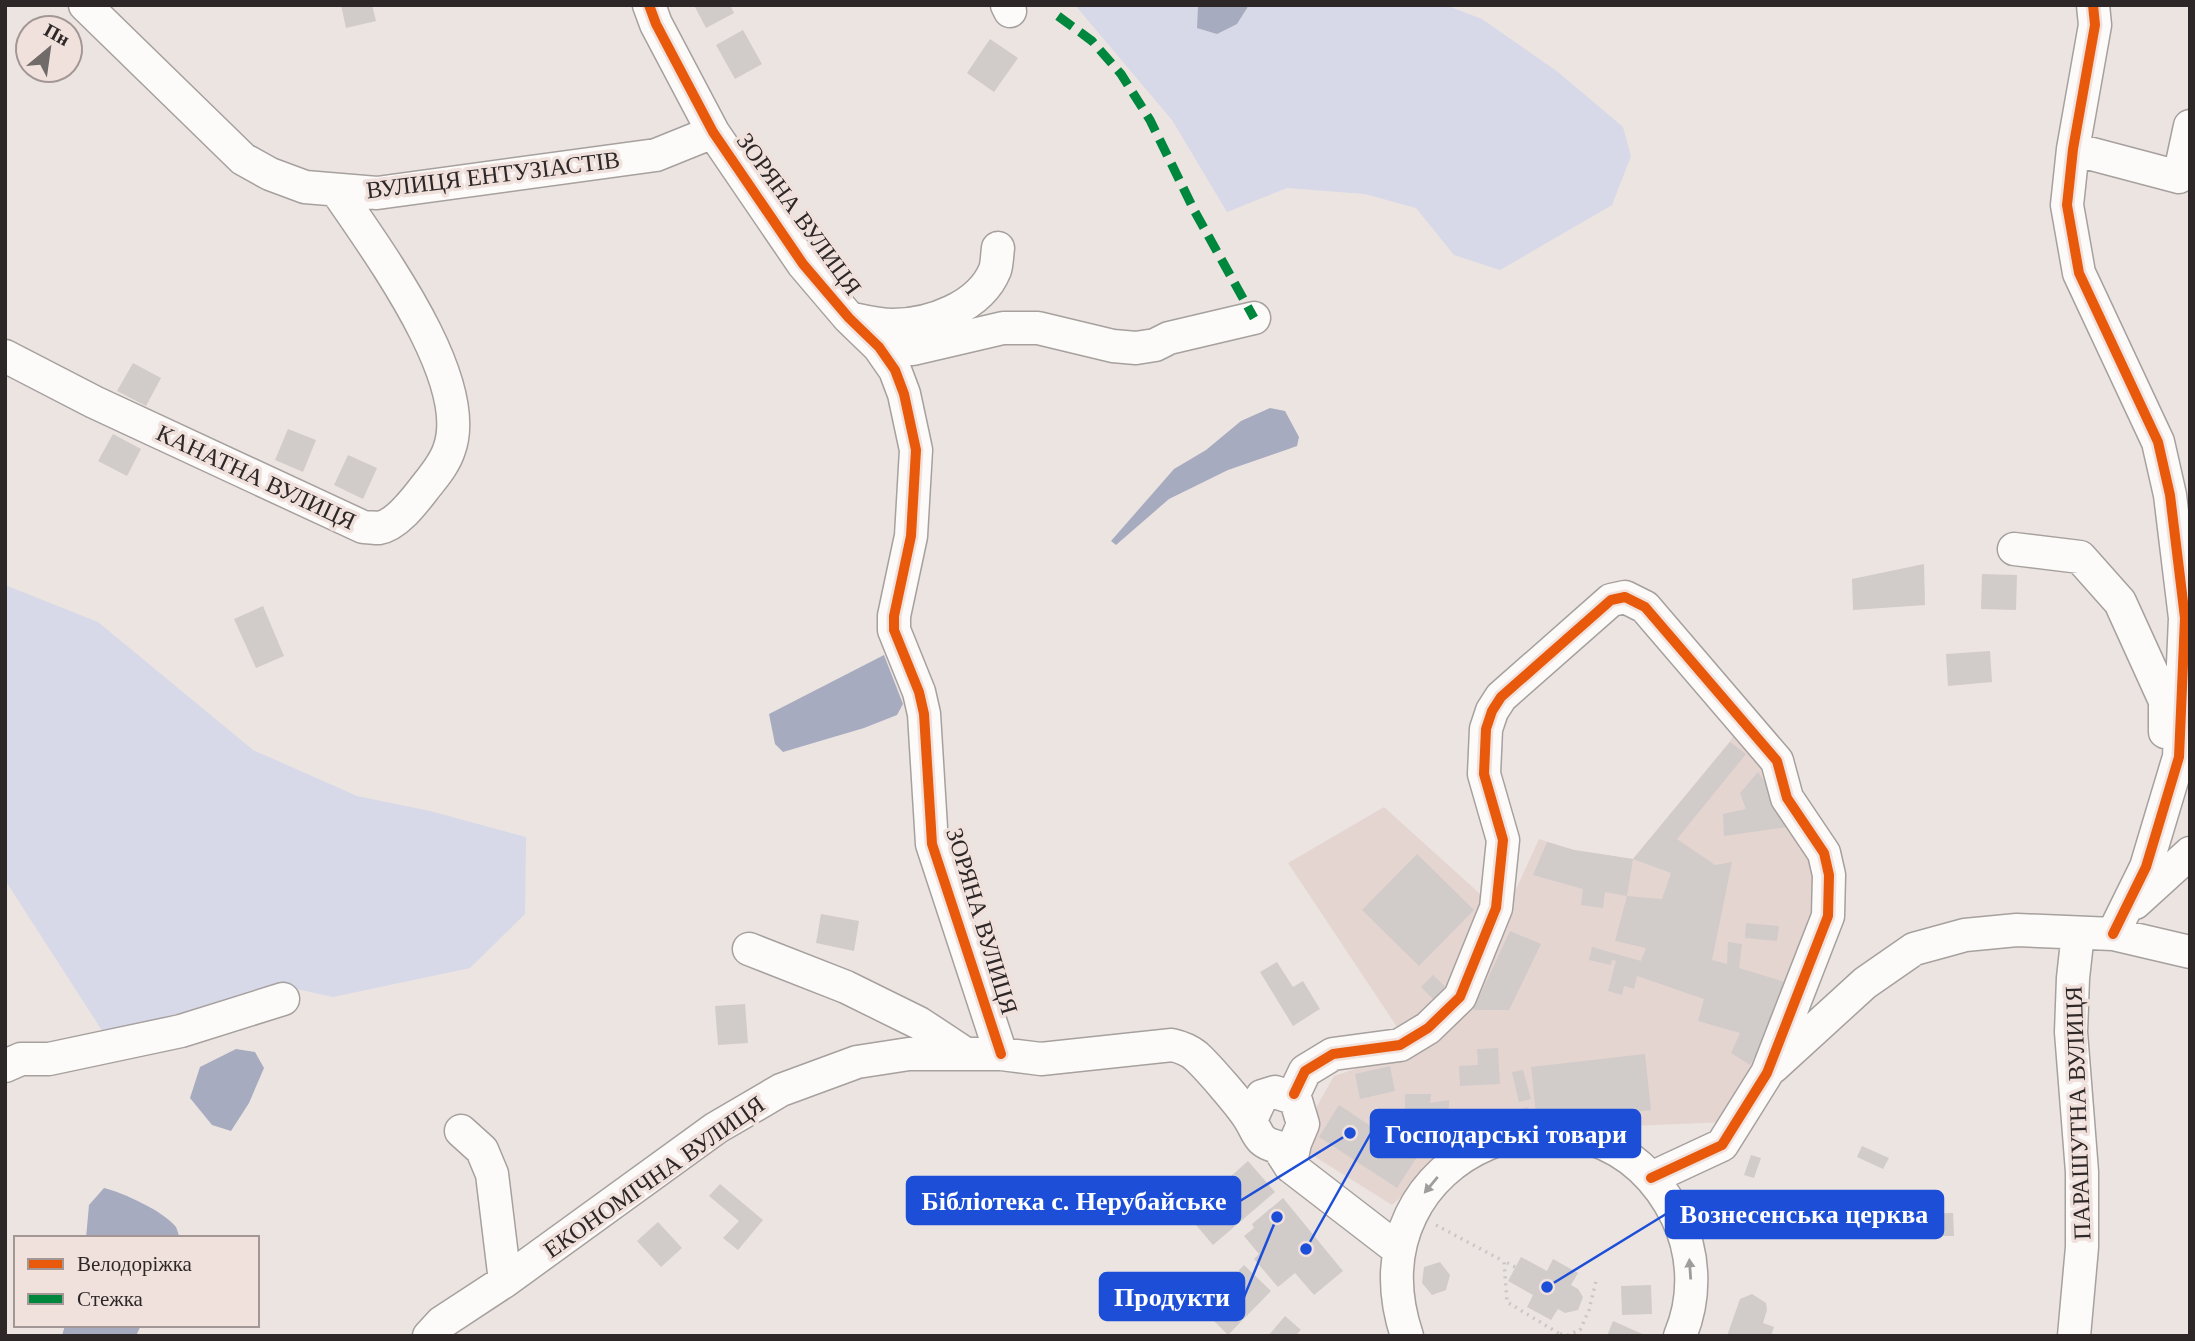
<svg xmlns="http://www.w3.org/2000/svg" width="2195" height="1341" font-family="Georgia,serif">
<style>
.built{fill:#e5d5d1}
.green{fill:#d7d8e8}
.water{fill:#a7abbf}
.building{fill:#d1cbc9}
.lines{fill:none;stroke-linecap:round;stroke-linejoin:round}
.minor-casing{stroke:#a6a09e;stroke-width:35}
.path{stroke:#c9c6c6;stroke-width:3.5;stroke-dasharray:2 5;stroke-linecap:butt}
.minor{stroke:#fcfbfa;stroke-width:32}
.quiet{stroke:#00873e;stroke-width:9;stroke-dasharray:18 9;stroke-linecap:butt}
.cycleway-casing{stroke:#f0e1dd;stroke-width:15}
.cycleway{stroke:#e8590c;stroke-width:10}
.oneway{fill:#9f9c9b}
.labels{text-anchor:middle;stroke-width:7;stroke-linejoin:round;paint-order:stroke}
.street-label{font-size:24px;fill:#2d2827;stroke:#f0e1dd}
.leader{fill:none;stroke:#1d4ed8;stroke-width:2.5}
.callout-dot{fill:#1d4ed8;stroke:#f0e1dd;stroke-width:2.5}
.callout{fill:#1d4ed8;stroke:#1d4ed8;stroke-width:2.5}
.callout-label{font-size:26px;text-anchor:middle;font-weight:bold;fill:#fff}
</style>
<rect width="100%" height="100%" fill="#ece4e1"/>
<path class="built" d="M1738,724L1815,836L1838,919L1727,1122L1537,1130L1435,1165L1392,1205L1309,1153L1317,1106L1334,1076L1403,1053L1462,1007L1539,839L1574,850L1633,859L1731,740Z
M1384,807L1489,902L1454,997L1405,1039L1288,863Z"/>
<path class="green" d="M1075,5H1198L1197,28L1237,24L1249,5H1445L1482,19L1558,72L1623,127L1631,156L1612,205L1500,270L1454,255L1416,208L1365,194L1287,188L1227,212L1172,120Z
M5,585L98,622L253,750L357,796L430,811L526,837L525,914L470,968L333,997L287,987L103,1032L5,880Z"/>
<path class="water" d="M1198,5H1249L1237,24L1217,34L1197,28Z
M1270,408L1285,411L1299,437L1297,446L1228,470L1169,499L1116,545L1111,541L1174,469L1206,450L1241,421Z
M884,655L903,704L897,715L864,728L783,752L775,744L769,714Z
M236,1049L255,1052L264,1068L249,1103L231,1131L212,1125L190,1098L200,1067Z
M104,1188C122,1192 165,1212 176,1227C177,1229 179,1236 180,1238H86L89,1205Z
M65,1325H141L136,1336H62Z"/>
<path class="building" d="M341,5H372L376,21L346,28Z
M694,5H730L734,13L706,28Z
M743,30L762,64L735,79L716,45Z
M990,39L1018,58L994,92L967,73Z
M133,363L161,378L146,406L117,391Z
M288,429L316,440L303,472L275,460Z
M113,434L141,449L127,476L98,461Z
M348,455L377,468L363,499L334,485Z
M1924,564L1925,605L1853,610L1852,579Z
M1982,574L2017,575L2016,610L1981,609Z
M263,606L284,656L256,668L234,619Z
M1990,651L1992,682L1948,686L1946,654Z
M1730,742L1746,754L1677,839L1715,865L1732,862L1712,960L1727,964L1728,942L1742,944L1739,968L1788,983L1774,1020L1750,1065L1731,1053L1740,1033L1698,1021L1704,999L1637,976L1634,989L1624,986L1622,995L1608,991L1616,961L1612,960L1611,965L1589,960L1592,947L1641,961L1646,948L1615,941L1627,896L1662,899L1671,873L1633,859L1627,896L1605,892L1603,908L1581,905L1583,889L1533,875L1547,842L1574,850L1633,859Z
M1758,772L1784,809L1787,827L1724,836L1723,814L1746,809L1740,793Z
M1417,854L1474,910L1419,966L1362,910Z
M821,914L859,921L854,951L816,943Z
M1746,923L1779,926L1777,941L1745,938Z
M1510,931L1541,944L1509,1010H1473Z
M1277,962L1293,987L1303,981L1320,1009L1293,1026L1260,972Z
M1433,975L1452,993L1420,1025L1414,1018L1433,999L1421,987Z
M745,1004L748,1043L718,1045L715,1006Z
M1498,1048L1500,1084L1460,1086L1459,1066L1478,1065L1477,1049Z
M1645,1054L1651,1110L1537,1123L1531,1067Z
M1390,1066L1395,1091L1360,1099L1355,1074Z
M1523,1070L1531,1099L1519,1102L1512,1072Z
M1405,1094H1431L1430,1103L1449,1100L1448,1130H1431L1429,1118H1417L1416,1111H1405Z
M1339,1105L1417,1157L1397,1188L1319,1137Z
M1528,1107L1533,1124L1471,1143L1466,1126Z
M1862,1146L1889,1158L1883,1169L1857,1157Z
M1751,1155L1761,1158L1754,1178L1744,1175Z
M1248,1161L1275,1192L1213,1245L1190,1218L1224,1189L1221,1185Z
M720,1184L763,1220L738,1250L723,1238L739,1221L709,1196Z
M1283,1198L1343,1271L1314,1295L1295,1273L1278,1287L1254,1259L1259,1254L1244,1236L1254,1228L1252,1224Z
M1953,1213L1954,1236H1915L1914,1214Z
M658,1222L682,1248L661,1267L637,1241Z
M1521,1257L1547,1271L1553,1259L1578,1273L1571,1285L1578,1289L1583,1297L1578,1310L1565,1313L1558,1309L1551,1320L1527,1307L1533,1295L1508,1281Z
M1440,1262L1450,1275L1446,1290L1432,1295L1422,1283L1424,1267Z
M1244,1265L1271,1291L1228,1335L1202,1309Z
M1651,1285L1652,1314L1622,1315L1621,1286Z
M1752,1294L1766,1303L1767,1310L1763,1323L1774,1327L1771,1336H1727L1740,1299Z
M1285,1316L1301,1330L1295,1336H1268Z
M1613,1321L1647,1336H1607Z"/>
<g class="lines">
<g class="minor-casing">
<path id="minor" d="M85,5L243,159L270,174L305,187L377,193L656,155L713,132
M649,5L656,24L713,132L803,264L849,318L879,347L895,370L904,394L916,450L911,536L894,616V630L919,692L924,714L932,844L1001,1054
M1007,5L1010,11
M2093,5L2095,25L2073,149L2067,205L2079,273L2158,442L2170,495L2185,618L2179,757L2146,867L2113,934
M2073,149L2179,177L2190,126
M849,318C863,321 878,325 893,325C930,325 980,307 995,270C997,264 997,255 998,248
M879,347L913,349L1003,328H1038L1113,346L1136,348L1155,345L1169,338L1254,318
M5,356L94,402L363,527C368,527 374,528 379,528C396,525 413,503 423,490C433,477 444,465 449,450C475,380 375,248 337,191
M2014,549L2080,557L2120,602L2165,701V732
M2135,903L2190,853
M749,949L846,987L919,1023L966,1054
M5,1066L21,1059H49L181,1031L283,999
M1773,1067L1865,983L1914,949L1965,935L2017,930L2113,934L2190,952
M1294,1094L1305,1071L1333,1054L1400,1045L1428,1028L1460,997L1496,908L1503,840L1484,774L1486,729L1492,711L1501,697L1611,600L1625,597L1645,607L1777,761L1787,798L1824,853L1829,875L1828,916L1767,1073L1722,1145L1651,1178
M1251,1120L1262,1096L1275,1092L1290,1097L1294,1094
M461,1131L482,1150L492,1174L505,1281
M1290,1166L1295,1143L1303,1124L1294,1094
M429,1336L441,1323L505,1281L716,1128L781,1090L857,1062L909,1054H1001L1041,1059L1172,1045C1181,1047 1190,1051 1196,1056C1209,1068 1240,1104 1249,1118C1259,1134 1257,1142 1278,1147L1290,1166L1399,1250
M1407,1336C1344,1149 1595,1050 1677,1217C1695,1255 1696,1298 1680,1336
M2074,1336L2082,1247V1172L2071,1032L2073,978L2078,933"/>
</g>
<path class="path" d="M1436,1225L1503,1261
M1515,1267L1504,1261L1507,1302L1560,1334
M1560,1334L1568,1335L1580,1330L1589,1310L1596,1281"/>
<use href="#minor" class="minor"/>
<path class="quiet" d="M1058,16L1092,41L1121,74L1150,120L1195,212L1254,318"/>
<g class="cycleway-casing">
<path id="cycleway" d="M649,5L656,24L713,132L803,264L849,318L879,347L895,370L904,394L916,450L911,536L894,616V630L919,692L924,714L932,844L1001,1054
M2093,5L2095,25L2073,149L2067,205L2079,273L2158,442L2170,495L2185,618L2179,757L2146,867L2113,934
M1294,1094L1305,1071L1333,1054L1400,1045L1428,1028L1460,997L1496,908L1503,840L1484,774L1486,729L1492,711L1501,697L1611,600L1625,597L1645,607L1777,761L1787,798L1824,853L1829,875L1828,916L1767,1073L1722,1145L1651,1178"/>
</g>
<use href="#cycleway" class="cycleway"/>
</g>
<defs><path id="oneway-solid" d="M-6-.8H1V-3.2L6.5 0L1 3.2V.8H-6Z" transform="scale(1.75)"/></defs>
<g class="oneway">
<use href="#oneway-solid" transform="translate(1431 1185) rotate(130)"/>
<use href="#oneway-solid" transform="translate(1690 1269) rotate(-94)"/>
</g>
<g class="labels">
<g class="street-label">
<text transform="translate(493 175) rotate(-7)" y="8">ВУЛИЦЯ ЕНТУЗІАСТІВ</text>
<text transform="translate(799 214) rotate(54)" y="8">ЗОРЯНА ВУЛИЦЯ</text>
<text transform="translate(256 477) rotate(25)" y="8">КАНАТНА ВУЛИЦЯ</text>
<text transform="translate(982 921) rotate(73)" y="8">ЗОРЯНА ВУЛИЦЯ</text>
<text transform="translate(2078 1113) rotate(-92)" y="8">ПАРАШУТНА ВУЛИЦЯ</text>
<text transform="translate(654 1177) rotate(-35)" y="8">ЕКОНОМІЧНА ВУЛИЦЯ</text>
</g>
</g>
<path class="leader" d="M1306 1249L1371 1133M1350 1133L1240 1201M1547 1287L1666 1214M1277 1217L1244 1297"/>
<g class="callout-dot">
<circle cx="1306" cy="1249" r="7"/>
<circle cx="1350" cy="1133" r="7"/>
<circle cx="1547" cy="1287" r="7"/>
<circle cx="1277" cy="1217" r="7"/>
</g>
<g class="callout">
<rect x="1371" y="1110" width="269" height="47" rx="7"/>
<rect x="907" y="1177" width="333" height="47" rx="7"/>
<rect x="1666" y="1191" width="277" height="47" rx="7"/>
<rect x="1100" y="1273" width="144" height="47" rx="7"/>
</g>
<g class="callout-label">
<text x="1506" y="1143">Господарські товари</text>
<text x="1074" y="1210">Бібліотека с. Нерубайське</text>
<text x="1804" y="1223">Вознесенська церква</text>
<text x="1172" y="1306">Продукти</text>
</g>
<rect width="2195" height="1341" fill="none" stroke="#2d2827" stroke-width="14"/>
<rect x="14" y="1236" width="245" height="91" fill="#f0e1dd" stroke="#a29794" stroke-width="2"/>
<rect x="28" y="1259" width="35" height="10" fill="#e8590c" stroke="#a29794" stroke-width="2"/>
<text x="77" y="1271" font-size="21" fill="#2d2827">Велодоріжка</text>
<rect x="28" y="1294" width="35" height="10" fill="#00873e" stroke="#a29794" stroke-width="2"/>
<text x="77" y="1306" font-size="21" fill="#2d2827">Стежка</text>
<g transform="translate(49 49) rotate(29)"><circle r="33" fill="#f0e1dd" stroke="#a29794" stroke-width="2"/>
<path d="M0-5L12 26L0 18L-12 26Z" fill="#706a68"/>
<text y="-10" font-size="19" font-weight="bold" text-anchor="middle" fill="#2d2827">Пн</text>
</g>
</svg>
